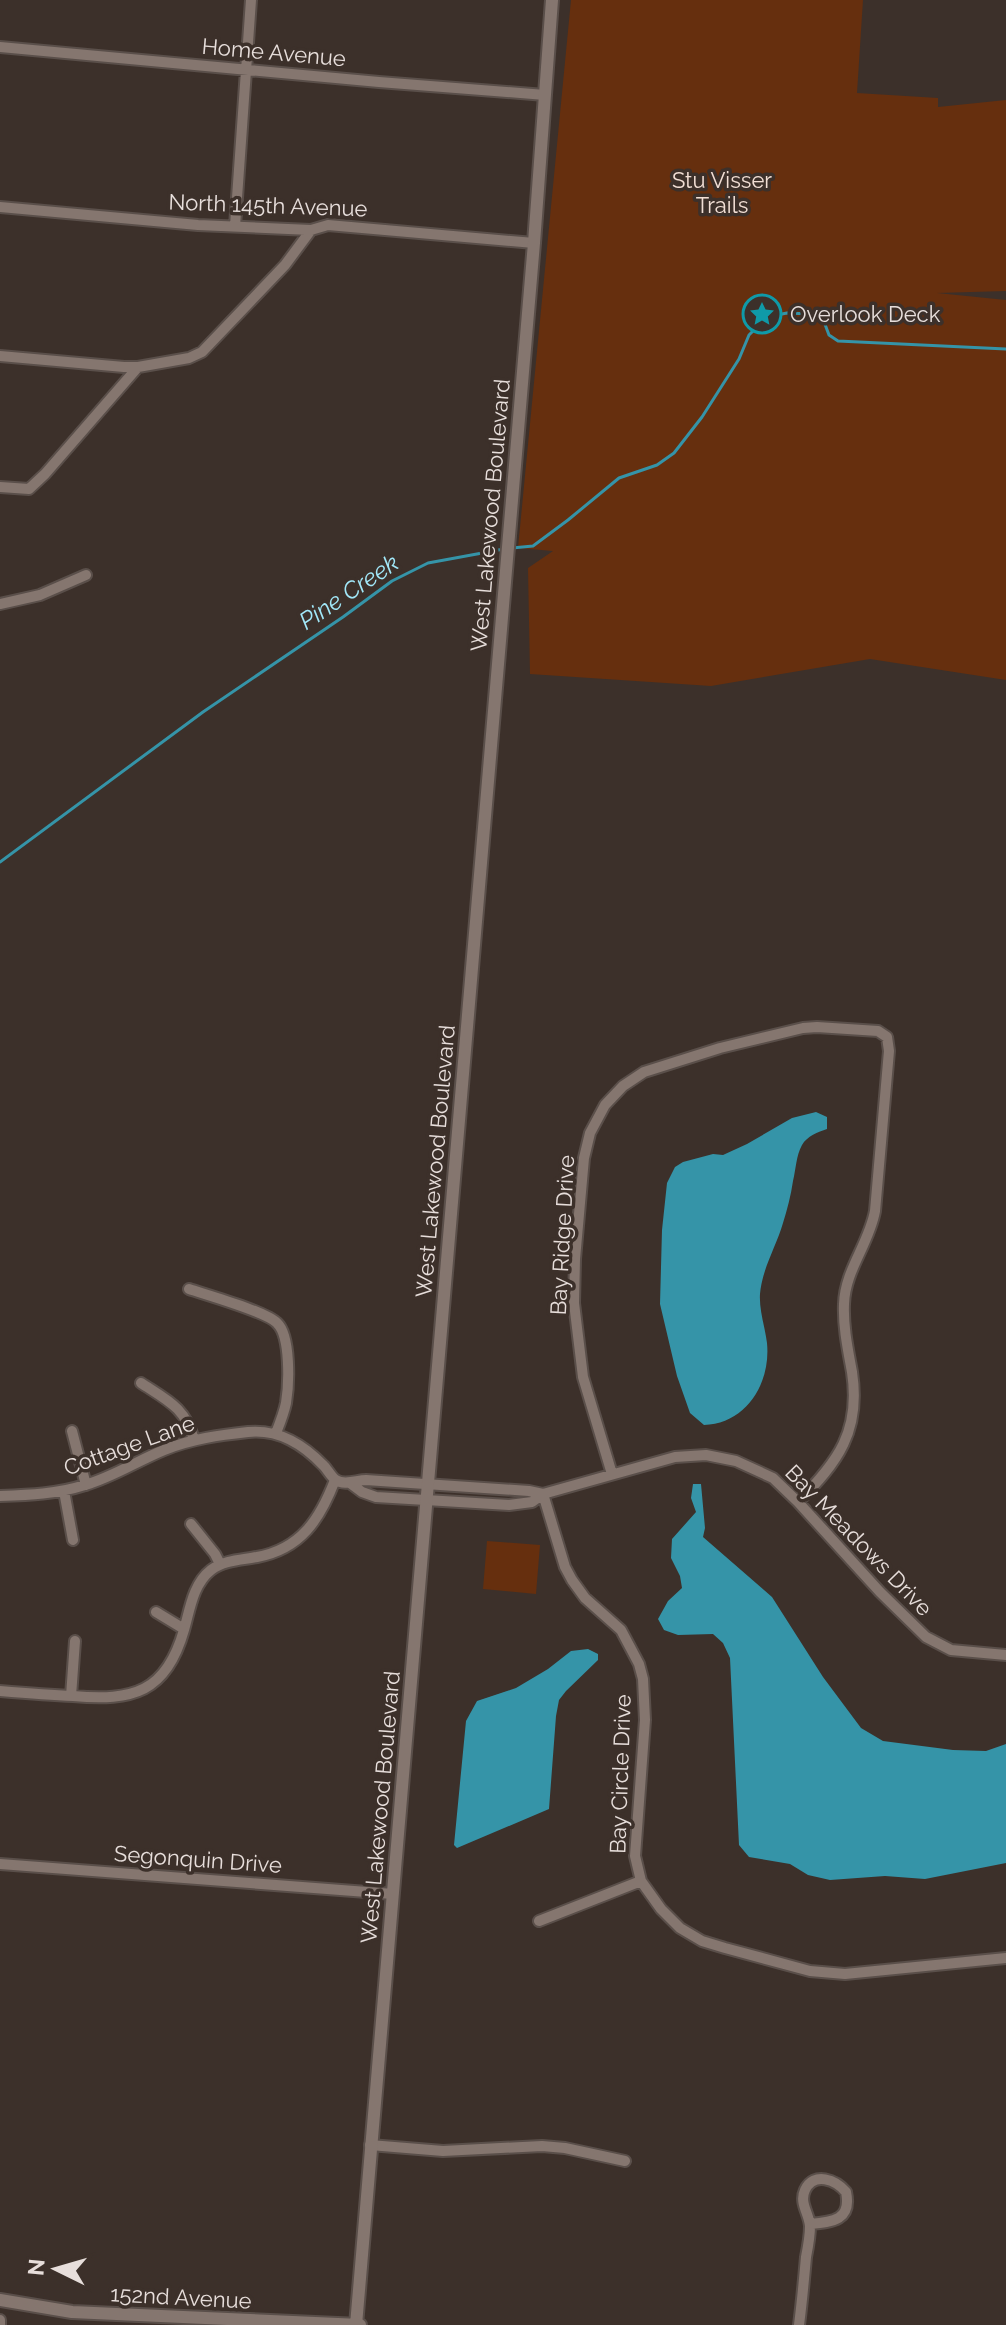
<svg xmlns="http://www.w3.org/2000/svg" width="1006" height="2325" font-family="Raleway,sans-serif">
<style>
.green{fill:#662f0e}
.water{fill:#3594a8}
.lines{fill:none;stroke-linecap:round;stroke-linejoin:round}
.stream{stroke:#3594a8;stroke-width:3}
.minor-casing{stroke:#5a4f4a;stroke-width:14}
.tertiary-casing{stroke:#5a4f4a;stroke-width:16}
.minor{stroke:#85766f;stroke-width:10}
.tertiary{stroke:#85766f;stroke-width:12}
.labels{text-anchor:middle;stroke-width:7;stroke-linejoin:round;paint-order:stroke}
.street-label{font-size:22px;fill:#e7dedb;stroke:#3c302a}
.park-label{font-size:22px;fill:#f2dfd5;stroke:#3c302a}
.poi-label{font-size:22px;fill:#e7dedb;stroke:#3c302a;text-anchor:start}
.water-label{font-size:24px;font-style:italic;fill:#a2e8f9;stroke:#3c302a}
</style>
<rect width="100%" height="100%" fill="#3c302a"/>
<path class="green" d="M571,0H863L857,93L938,98V107L1006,100V291L937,293L1006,300V680L870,659L711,686L530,674L528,568L553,551L518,548Z
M487,1541L540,1545L536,1594L483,1589Z"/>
<path class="water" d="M816,1112L827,1117V1129C818,1132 807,1136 802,1145C796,1156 796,1169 793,1181C791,1195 787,1210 783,1223C776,1247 762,1269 760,1294C759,1310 765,1327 767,1343C771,1383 746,1424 704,1425L690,1413L677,1376L660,1304L662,1230L667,1183L675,1167L683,1162L713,1154L723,1155L747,1144L792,1118Z
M693,1484H701L705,1528L703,1537L772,1597L823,1677L861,1728L883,1741L953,1750L986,1751L1006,1744V1863L925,1879L885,1876L830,1880L808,1875L790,1864L749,1857L739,1845L730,1658L723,1643L713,1634L678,1635L664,1630L658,1619L668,1601L682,1588L680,1576L671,1558L672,1539L696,1512L691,1498Z
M588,1649L598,1654V1660L566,1691L559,1700L556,1716L549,1809L457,1848L454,1845L466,1721L477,1701L516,1688L548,1669L571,1651Z"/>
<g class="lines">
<path class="stream" d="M512,548L533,546L568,520L619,478L657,465L674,453L702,417L739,359L749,335L762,322L772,316L787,313L811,314L823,319L829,335L838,341L1006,349
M0,862L203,712L343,617L392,581L428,563L504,549"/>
<g class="minor-casing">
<path id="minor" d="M0,47L379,82L545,95
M0,207L198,225L311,230L328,225L534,243
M235,226L251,0
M0,356L124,367H138
M0,487L29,489L45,474L138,367L189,358L202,352L285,265L311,230
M0,604L40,595L86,575
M189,1289C207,1295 267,1312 277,1323C291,1336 289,1385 286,1403C284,1413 280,1423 276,1433
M141,1383C167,1400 186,1408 194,1440
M72,1431L86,1485
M612,1474L583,1377L574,1303L575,1259L584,1158L590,1133L605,1105L623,1086L644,1072L720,1048L803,1028L817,1027L878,1031L887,1037L889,1051L875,1211C869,1244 845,1270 844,1304C843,1327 848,1350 852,1372C861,1431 838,1462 798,1502
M350,1483L362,1492L376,1497L509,1505L532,1502L543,1494L675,1457L706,1455L736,1461L773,1478L798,1502L880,1592L926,1637L951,1650L1006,1655
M64,1491L73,1540
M543,1494L565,1567L572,1580L585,1598L621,1630L639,1664L643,1679L645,1720L635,1856L641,1881L661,1909L680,1928L702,1941L725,1948L810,1971L845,1974L1006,1958
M0,1496C29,1495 57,1494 85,1485C113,1477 137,1461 164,1450C191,1439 220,1435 248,1432C279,1429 303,1444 324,1466C327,1469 332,1478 336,1480C344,1486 357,1480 366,1480L529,1491L543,1494
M191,1524L215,1554L220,1564
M156,1612L184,1629
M0,1691C24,1693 49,1695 73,1696C133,1701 166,1693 184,1630C190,1609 193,1584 211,1570C224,1560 241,1560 257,1557C301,1549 320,1519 335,1480
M71,1696L75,1641
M0,1864L393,1894
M539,1921L641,1881
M370,2145L443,2151L542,2146L565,2148L625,2161
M0,2320V2325
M799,2325C802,2302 804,2280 806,2257C808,2247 810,2236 810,2226C809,2213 799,2203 805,2190C814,2171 836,2180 846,2192C852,2220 833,2222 810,2224"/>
</g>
<g class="tertiary-casing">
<path id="tertiary" d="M0,2300L72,2312L360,2325
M356,2325L534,243L552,0"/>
</g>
<use href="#minor" class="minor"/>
<use href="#tertiary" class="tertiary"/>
</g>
<defs>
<g id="sight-ring" transform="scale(2)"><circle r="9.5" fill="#3c302a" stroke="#0f9aa8" stroke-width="1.5"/><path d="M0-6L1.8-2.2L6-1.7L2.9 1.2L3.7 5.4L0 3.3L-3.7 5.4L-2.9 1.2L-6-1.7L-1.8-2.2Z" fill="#0f9aa8"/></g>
</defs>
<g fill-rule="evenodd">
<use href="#sight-ring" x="762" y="314"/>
</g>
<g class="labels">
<g class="street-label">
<text transform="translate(274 52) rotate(5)" y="8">Home Avenue</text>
<text transform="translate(268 205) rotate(2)" y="8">North 145th Avenue</text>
<text transform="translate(490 515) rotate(-85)" y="8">West Lakewood Boulevard</text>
<text transform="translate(435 1161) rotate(-85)" y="8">West Lakewood Boulevard</text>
<text transform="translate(562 1235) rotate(-87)" y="8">Bay Ridge Drive</text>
<text transform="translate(129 1445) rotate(-20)" y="8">Cottage Lane</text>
<text transform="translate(859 1540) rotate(46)" y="8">Bay Meadows Drive</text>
<text transform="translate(620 1774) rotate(-88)" y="8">Bay Circle Drive</text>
<text transform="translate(380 1807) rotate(-85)" y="8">West Lakewood Boulevard</text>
<text transform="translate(198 1859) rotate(4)" y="8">Segonquin Drive</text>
<text transform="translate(181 2297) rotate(3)" y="8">152nd Avenue</text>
</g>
<g class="park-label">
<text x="722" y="188">Stu Visser<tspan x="722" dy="25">Trails</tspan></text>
</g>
<g class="poi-label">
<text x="790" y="322">Overlook Deck</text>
</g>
<g class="water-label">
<text transform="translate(349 592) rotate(-34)" y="8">Pine Creek</text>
</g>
</g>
<g transform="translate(56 2269) rotate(275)" stroke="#3c302a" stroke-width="6" paint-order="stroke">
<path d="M0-6L14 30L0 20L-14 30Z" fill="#e7dedb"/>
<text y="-12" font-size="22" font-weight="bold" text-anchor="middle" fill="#e7dedb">N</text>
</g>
</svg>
